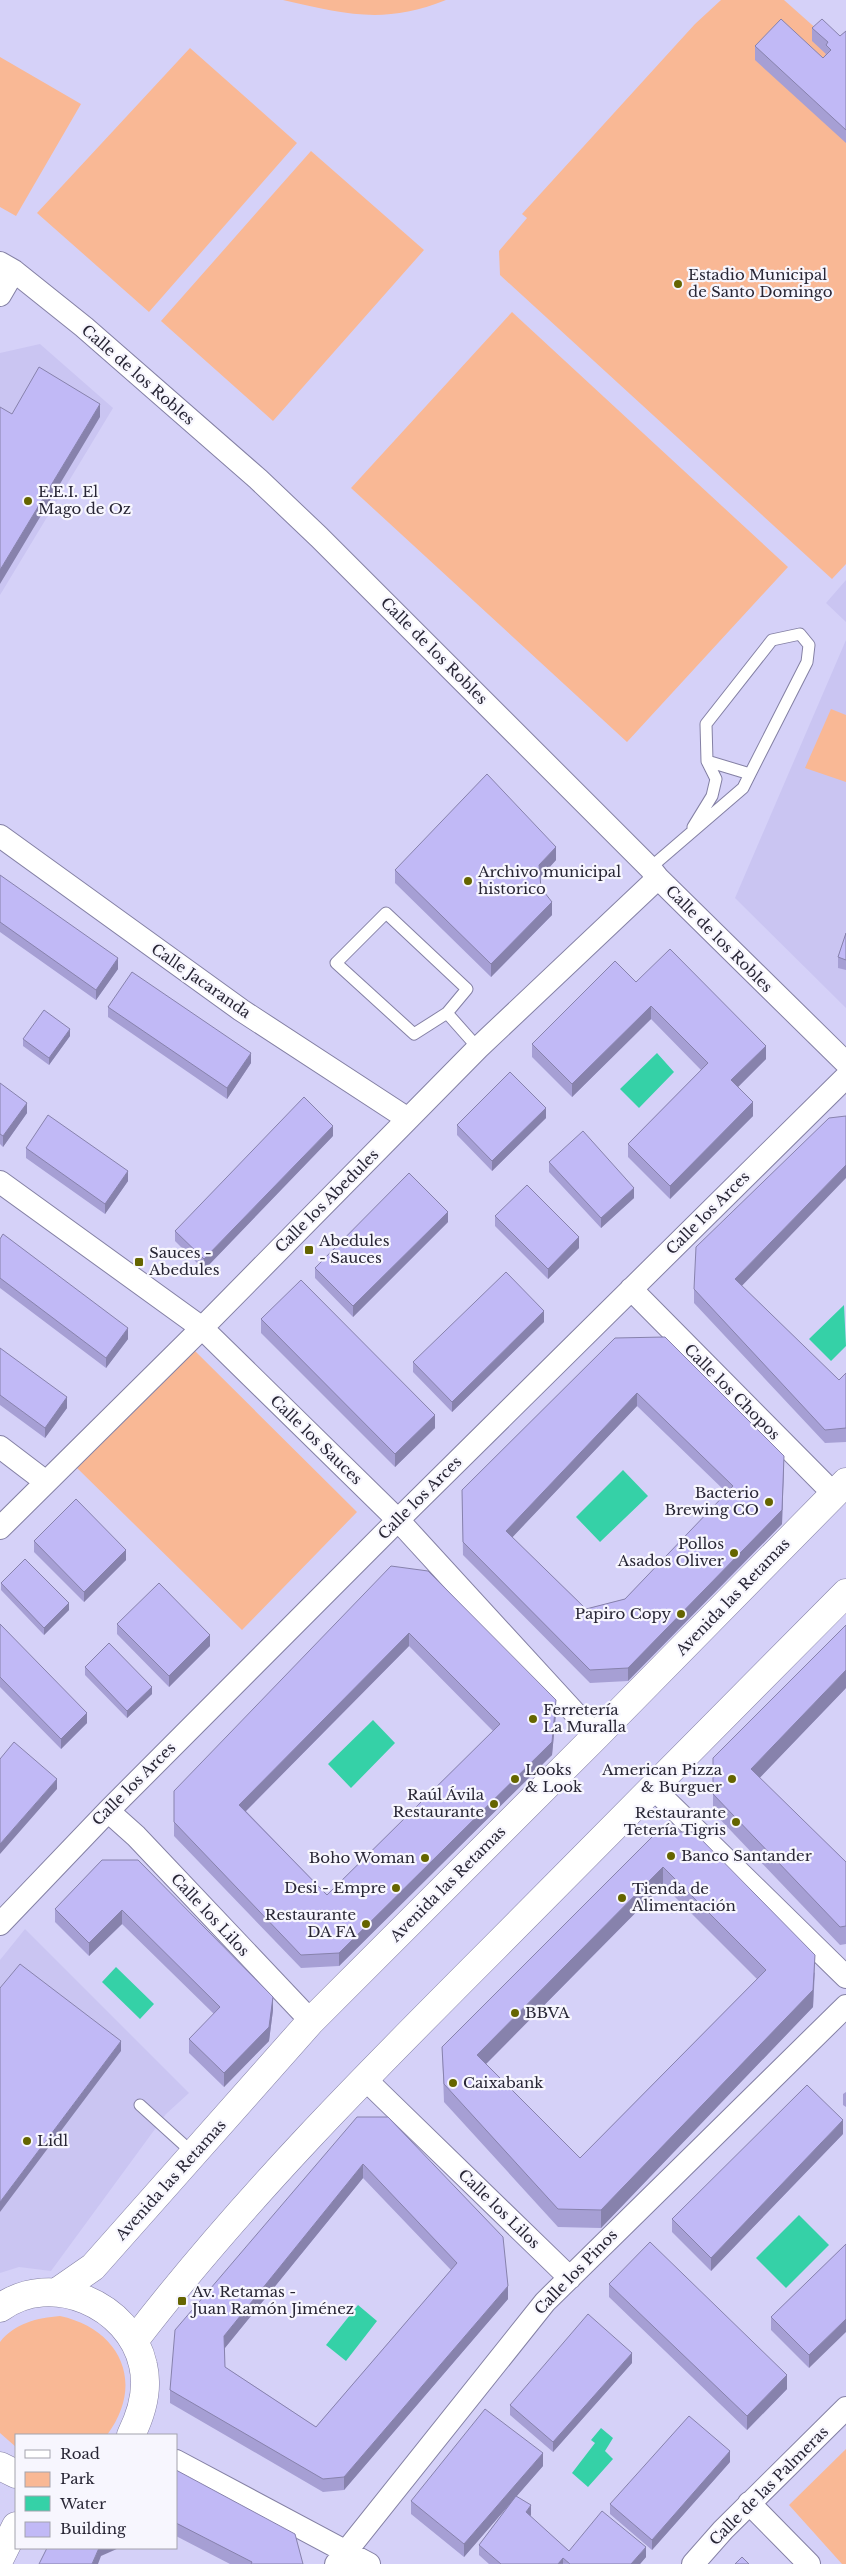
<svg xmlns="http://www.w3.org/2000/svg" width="846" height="2564" font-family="'Libre Baskerville',serif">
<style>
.built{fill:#cac5f2}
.green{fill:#f9b895}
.water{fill:#35d1a7}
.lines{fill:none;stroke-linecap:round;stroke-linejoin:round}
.service-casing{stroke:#8480a4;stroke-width:13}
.minor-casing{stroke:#8480a4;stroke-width:24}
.tertiary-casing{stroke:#8480a4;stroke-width:29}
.service{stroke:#fff;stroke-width:11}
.minor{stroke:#fff;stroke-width:22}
.tertiary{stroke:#fff;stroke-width:28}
.wall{fill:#a69fd4;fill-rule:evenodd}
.shaded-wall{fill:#8782ac}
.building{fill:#c1b9f6;stroke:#8782ac;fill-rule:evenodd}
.poi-dot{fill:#656500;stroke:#f7f6fe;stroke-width:2}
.labels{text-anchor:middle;stroke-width:4.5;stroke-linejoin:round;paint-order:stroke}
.poi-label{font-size:15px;fill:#282635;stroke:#f7f6fe;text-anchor:start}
.street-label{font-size:15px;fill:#282635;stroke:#f7f6fe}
</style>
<rect width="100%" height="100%" fill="#d5d1f8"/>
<path class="built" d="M40,344L113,408L0,595V353Z
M846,580V622L826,603Z
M846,640V1008L735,898Z
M25,1929L189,2093L166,2114L51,2271L19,2267L0,2273V1960Z"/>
<path class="green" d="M283,0H446C383,25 346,14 283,0Z
M721,0H784L820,32L846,44V564L832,579L500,275L499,251L527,218L522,214L695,24Z
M190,48L297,143L149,312L37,213Z
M0,57L81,104L16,216L0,207Z
M311,151L424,250L273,421L161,321Z
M512,312L788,567L627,742L351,488Z
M831,709L846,715V782L805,768Z
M195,1351L357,1512L242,1630L77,1468Z
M60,2316C120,2329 146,2383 107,2435H16V2447L0,2433V2342C15,2323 37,2318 60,2316Z
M846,2449V2564H842L789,2505Z"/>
<path class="water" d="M657,1053L674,1072L639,1108L620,1089Z
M844,1305L846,1346L831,1361L809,1339Z
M623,1470L648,1496L600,1542L576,1517Z
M373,1720L395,1743L351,1788L328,1764Z
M116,1967L154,2004L140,2019L102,1982Z
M799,2215L829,2245L786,2288L756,2258Z
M358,2305L377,2321L346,2361L326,2345Z
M601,2428L613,2438L605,2451L613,2459L588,2487L572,2473L595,2443L591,2440Z"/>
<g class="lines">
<g class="service-casing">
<path id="service" d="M693,827L712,796L716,779L707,761
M650,868L743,788L750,774L807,662L809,645L800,634L772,640L706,724L707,761L750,774
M447,1013L414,1034L336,963L386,913L467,989L447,1013L478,1048
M140,2105L194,2154"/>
</g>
<g class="minor-casing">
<path id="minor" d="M0,263L14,271L84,327L258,479L319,537L650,868L658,878L846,1063
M0,295L14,271
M0,836L241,1010L408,1119
M0,1182L202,1328L398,1520L596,1736
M631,1289L834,1494
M0,1447L46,1482
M0,1528L202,1328L478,1048L658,878
M653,1788L846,1977
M108,1811L136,1836L311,2021
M0,1924L108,1811L398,1520L846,1077
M364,2078L570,2278
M176,2461L369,2564
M749,2503L809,2564
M336,2564L545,2302L846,2006
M693,2564L723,2530L846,2408"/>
</g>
<g class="tertiary-casing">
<path id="tertiary" d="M57,2292L93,2267L311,2021L596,1736L846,1482
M0,2308C51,2270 130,2305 143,2365C149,2390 142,2413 131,2435
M134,2341C243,2199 369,2073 495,1947C612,1829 729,1711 846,1593
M0,2466L16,2474
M0,2558L16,2526"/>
</g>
<use href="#service" class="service"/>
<use href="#minor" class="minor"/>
<use href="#tertiary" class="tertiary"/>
</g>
<path class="wall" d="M812,28L840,36L846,31V143L755,60V46L823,58L826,54L812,41Z
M556,860L540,878L541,888L552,915L491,977L395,883V870Z
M0,875L118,969L96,1000L0,932Z
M846,933V970L838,968V957Z
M636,982L766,1059L738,1087L753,1116L670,1199L628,1157V1144L701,1070L651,1019L572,1097L532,1057V1044Z
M108,1007L251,1063L227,1099L108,1017Z
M70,1036L49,1065L23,1046V1039Z
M0,1083L27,1113L3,1147L0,1144Z
M546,1118L492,1171L457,1135V1125Z
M333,1136L204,1270L175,1241V1231Z
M26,1148L128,1181L105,1214L26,1158Z
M549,1162L634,1198L601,1228L549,1172Z
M495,1216L579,1248L548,1279L495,1226Z
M448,1222L353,1317L315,1278V1268Z
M0,1239L128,1339L106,1368L0,1288Z
M742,1286L839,1380L846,1373V1442L825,1443L694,1303V1289Z
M261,1319L435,1428L395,1467L261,1333Z
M544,1322L452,1412L413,1372V1362Z
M615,1338L784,1469L782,1524L628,1681L590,1683L463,1555L462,1490ZM637,1406L727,1493L625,1599L586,1609L512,1537Z
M0,1348L67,1408L45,1438L0,1405Z
M34,1541L126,1560L84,1602L34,1552Z
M428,1571L556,1713L552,1755L339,1966L301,1968L174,1836V1791ZM409,1646L493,1731L327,1895L246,1811Z
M1,1583L69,1610L44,1635L1,1590Z
M0,1624L87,1723L61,1749L0,1687Z
M117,1624L210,1646L169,1687L117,1634Z
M85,1667L152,1694L127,1718L85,1675Z
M846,1688L759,1778L846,1862V1944L840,1945L713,1812V1758Z
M657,1832L815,1973L813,2007L601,2228L558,2227L444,2102L442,2047ZM663,1885L757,1979L580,2158L486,2064Z
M102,1860L273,2010L269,2041L224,2087L189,2053V2039L214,2014L122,1924L89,1956L55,1922V1909Z
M846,2092V2107L843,2105V2094Z
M357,2117L508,2299L344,2490L323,2492L170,2403V2390ZM363,2178L451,2270L316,2427L225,2367V2348Z
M843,2134L711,2271L672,2232V2219Z
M846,2244L809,2368L771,2330V2317Z
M609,2284L787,2389L747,2430L609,2297Z
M632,2363L553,2452L510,2415V2405Z
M730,2462L652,2550L610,2514V2504Z
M543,2466L516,2496L531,2515L530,2516L569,2551L646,2557L640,2564H489L479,2555V2545L515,2497L464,2557L411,2514V2501Z
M176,2470L303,2564H230L176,2536Z"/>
<path class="shaded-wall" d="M100,404V417L0,584V570Z
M556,847V860L539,879V865Z
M552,902V915L491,977V964Z
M118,958V969L96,1000V990Z
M651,1006V1019L572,1097V1084Z
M70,1029V1036L49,1065V1058Z
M766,1046V1059L731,1094V1080Z
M251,1053V1063L227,1099V1088Z
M753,1102V1116L670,1199V1186Z
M27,1103V1113L3,1147V1136Z
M546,1108V1118L492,1171V1161Z
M333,1126V1136L204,1270V1259Z
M846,1165V1178L735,1293V1279Z
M128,1171V1181L105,1214V1204Z
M634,1188V1198L601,1228V1218Z
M448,1212V1222L353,1317V1306Z
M579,1237V1248L548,1279V1269Z
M544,1311V1322L452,1412V1402Z
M128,1328V1339L106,1368V1358Z
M637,1393V1406L506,1544V1531Z
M67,1397V1408L45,1438V1428Z
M435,1415V1428L395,1467V1454Z
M784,1456L782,1524L628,1681V1668Z
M126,1550V1560L84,1602V1592Z
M69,1603V1610L44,1635V1628Z
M409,1633V1646L239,1818V1805Z
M210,1635V1646L169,1687V1676Z
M846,1670V1688L751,1787V1769Z
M152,1687V1694L127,1718V1711Z
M556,1700V1713L552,1755L339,1966V1953Z
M87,1713V1723L61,1749V1739Z
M57,1779V1789L0,1854V1844Z
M663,1867V1885L477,2073V2055Z
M122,1910V1924L89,1956V1943Z
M815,1955L813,2007L601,2228V2210Z
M273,1997V2010L269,2041L224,2087V2073Z
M121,2041V2051L0,2212V2202Z
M843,2120V2134L711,2271V2258Z
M363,2164V2178L224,2349V2336Z
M508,2286V2299L344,2490V2477Z
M846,2319V2332L809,2368V2355Z
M632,2353V2363L553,2452V2442Z
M787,2375V2389L747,2430V2416Z
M730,2451V2462L652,2550V2540Z
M543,2453V2466L464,2557V2544Z
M531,2505V2515L526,2522V2512Z
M646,2547V2557L640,2564H631Z
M99,2548H119L101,2556L98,2564H92Z
M563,2558V2564H558Z"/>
<path class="building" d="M781,19L823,58L831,50L826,45L828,42L812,28L822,19L840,36L846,31V130L755,46Z
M39,367L100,404L0,570V407L12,414Z
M487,774L556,847L539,865L541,888L552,902L491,964L395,870Z
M0,875L118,958L96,990L0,922Z
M846,933V960L838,957Z
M670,949L766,1046L731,1080L753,1102L670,1186L628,1144L708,1063L651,1006L572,1084L532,1044L615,961L636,982Z
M132,972L251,1053L227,1088L108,1007Z
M44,1010L70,1029L49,1058L23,1039Z
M510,1072L546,1108L492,1161L457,1125Z
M0,1083L27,1103L3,1136L0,1134Z
M304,1097L333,1126L204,1259L175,1231Z
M48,1115L128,1171L105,1204L26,1148Z
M846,1116V1165L735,1279L839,1380L846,1373V1428L825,1430L694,1289L696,1247L829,1118Z
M583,1131L634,1188L601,1218L549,1162Z
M409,1173L448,1212L353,1306L315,1268Z
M527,1185L579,1237L548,1269L495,1216Z
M3,1234L128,1328L106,1358L0,1278V1239Z
M506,1272L544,1311L452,1402L413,1362Z
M301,1280L435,1415L395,1454L261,1319Z
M665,1337L784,1456L782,1510L628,1668L590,1670L463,1542L462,1490L615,1338ZM637,1393L733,1486L625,1599L586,1609L506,1531Z
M0,1348L67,1397L45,1428L0,1395Z
M76,1499L126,1550L84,1592L34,1541Z
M25,1559L69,1603L44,1628L1,1583Z
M391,1566L428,1571L556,1700L552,1742L339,1953L301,1955L174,1822V1791ZM409,1633L500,1724L327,1895L239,1805Z
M159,1583L210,1635L169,1676L117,1624Z
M0,1624L87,1713L61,1739L0,1677Z
M846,1625V1670L751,1769L846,1862V1926L840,1927L713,1794V1758Z
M109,1643L152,1687L127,1711L85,1667Z
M14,1742L57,1779L0,1844V1759Z
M657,1832H694L815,1955L813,1990L601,2210L558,2209L444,2084L442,2047ZM663,1867L766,1970L580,2158L477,2055Z
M102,1860H138L273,1997L269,2027L224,2073L189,2039L220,2007L122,1910L89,1943L55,1909Z
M20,1964L121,2041L0,2202V1988Z
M807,2085L843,2120L711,2258L672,2219Z
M357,2117H388L503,2237L508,2286L344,2477L323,2479L170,2390L175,2330ZM363,2164L457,2263L316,2427L225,2367L224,2336Z
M650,2242L787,2375L747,2416L609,2284Z
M846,2244V2319L809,2355L771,2317Z
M588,2314L632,2353L553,2442L510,2405Z
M485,2409L543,2453L464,2544L411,2501Z
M689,2416L730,2451L652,2540L610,2504Z
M176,2470L295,2534L303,2564H251L252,2562L176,2523Z
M516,2496L531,2505L526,2512L569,2551L602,2511L646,2547L631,2564H570L563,2558L558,2564H501L479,2545Z
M47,2548H99L92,2564H39Z
M742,2557L749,2564H735Z"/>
<g class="poi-dot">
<circle cx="678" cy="284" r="5"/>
<circle cx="28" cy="501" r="5"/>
<circle cx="468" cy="881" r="5"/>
<rect x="304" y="1245" width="10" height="10" rx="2.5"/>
<rect x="134" y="1257" width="10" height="10" rx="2.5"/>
<circle cx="769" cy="1502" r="5"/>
<circle cx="734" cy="1553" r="5"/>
<circle cx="681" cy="1614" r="5"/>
<circle cx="533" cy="1719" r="5"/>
<circle cx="515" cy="1779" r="5"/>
<circle cx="732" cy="1779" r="5"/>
<circle cx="494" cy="1804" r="5"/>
<circle cx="736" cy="1822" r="5"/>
<circle cx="671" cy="1856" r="5"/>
<circle cx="425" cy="1858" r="5"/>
<circle cx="396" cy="1888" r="5"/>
<circle cx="622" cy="1898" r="5"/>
<circle cx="366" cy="1924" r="5"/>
<circle cx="515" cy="2013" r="5"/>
<circle cx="453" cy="2083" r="5"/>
<circle cx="27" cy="2141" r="5"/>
<rect x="177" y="2296" width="10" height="10" rx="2.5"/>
</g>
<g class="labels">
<g class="poi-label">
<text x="688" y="280">Estadio Municipal<tspan x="688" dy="17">de Santo Domingo</tspan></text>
<text x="38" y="497">E.E.I. El<tspan x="38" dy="17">Mago de Oz</tspan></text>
<text x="478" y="877">Archivo municipal<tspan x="478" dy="17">historico</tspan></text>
<text x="319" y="1246">Abedules<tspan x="319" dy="17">- Sauces</tspan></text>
<text x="149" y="1258">Sauces -<tspan x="149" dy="17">Abedules</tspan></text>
<text x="759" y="1498" text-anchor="end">Bacterio<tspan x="759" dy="17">Brewing CO</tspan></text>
<text x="724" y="1549" text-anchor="end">Pollos<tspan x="724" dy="17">Asados Oliver</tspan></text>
<text x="671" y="1619" text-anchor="end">Papiro Copy</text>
<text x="543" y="1715">Ferretería<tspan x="543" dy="17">La Muralla</tspan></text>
<text x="525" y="1775">Looks<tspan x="525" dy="17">&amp; Look</tspan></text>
<text x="722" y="1775" text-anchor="end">American Pizza<tspan x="722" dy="17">&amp; Burguer</tspan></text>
<text x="484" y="1800" text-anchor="end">Raúl Ávila<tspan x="484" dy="17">Restaurante</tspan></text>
<text x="726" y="1818" text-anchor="end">Restaurante<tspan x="726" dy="17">Tetería Tigris</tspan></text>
<text x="681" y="1861">Banco Santander</text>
<text x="415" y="1863" text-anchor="end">Boho Woman</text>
<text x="386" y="1893" text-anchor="end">Desi - Empre</text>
<text x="632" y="1894">Tienda de<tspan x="632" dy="17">Alimentación</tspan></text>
<text x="356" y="1920" text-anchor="end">Restaurante<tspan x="356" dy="17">DA FA</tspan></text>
<text x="525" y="2018">BBVA</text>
<text x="463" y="2088">Caixabank</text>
<text x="37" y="2146">Lidl</text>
<text x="192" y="2297">Av. Retamas -<tspan x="192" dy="17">Juan Ramón Jiménez</tspan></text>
</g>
<g class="street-label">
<text transform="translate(138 375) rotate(41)" y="5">Calle de los Robles</text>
<text transform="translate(434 651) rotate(45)" y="5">Calle de los Robles</text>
<text transform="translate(719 939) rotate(45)" y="5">Calle de los Robles</text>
<text transform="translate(201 981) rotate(35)" y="5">Calle Jacaranda</text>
<text transform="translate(327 1201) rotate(-45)" y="5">Calle los Abedules</text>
<text transform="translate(708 1213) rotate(-45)" y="5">Calle los Arces</text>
<text transform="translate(732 1392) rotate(45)" y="5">Calle los Chopos</text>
<text transform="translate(316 1440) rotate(44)" y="5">Calle los Sauces</text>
<text transform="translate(420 1498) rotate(-45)" y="5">Calle los Arces</text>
<text transform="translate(733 1597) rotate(-46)" y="5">Avenida las Retamas</text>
<text transform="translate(134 1784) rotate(-45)" y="5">Calle los Arces</text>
<text transform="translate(448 1884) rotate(-45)" y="5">Avenida las Retamas</text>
<text transform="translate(210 1915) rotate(47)" y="5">Calle los Lilos</text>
<text transform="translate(171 2180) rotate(-48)" y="5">Avenida las Retamas</text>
<text transform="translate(499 2209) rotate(44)" y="5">Calle los Lilos</text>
<text transform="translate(576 2272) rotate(-46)" y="5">Calle los Pinos</text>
<text transform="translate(769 2486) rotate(-45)" y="5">Calle de las Palmeras</text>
</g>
</g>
<rect x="15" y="2434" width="162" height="115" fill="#f7f6fe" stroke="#a4a3ae"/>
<rect x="25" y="2450" width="25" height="8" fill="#ffffff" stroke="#a4a3ae"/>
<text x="60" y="2459" font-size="15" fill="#282635">Road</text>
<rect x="25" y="2472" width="25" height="15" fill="#f9b895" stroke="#a4a3ae"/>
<text x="60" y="2484" font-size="15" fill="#282635">Park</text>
<rect x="25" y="2496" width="25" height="15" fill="#35d1a7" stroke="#a4a3ae"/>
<text x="60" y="2509" font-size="15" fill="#282635">Water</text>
<rect x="25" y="2522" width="25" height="15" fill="#c1b9f6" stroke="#a4a3ae"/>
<text x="60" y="2534" font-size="15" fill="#282635">Building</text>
</svg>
